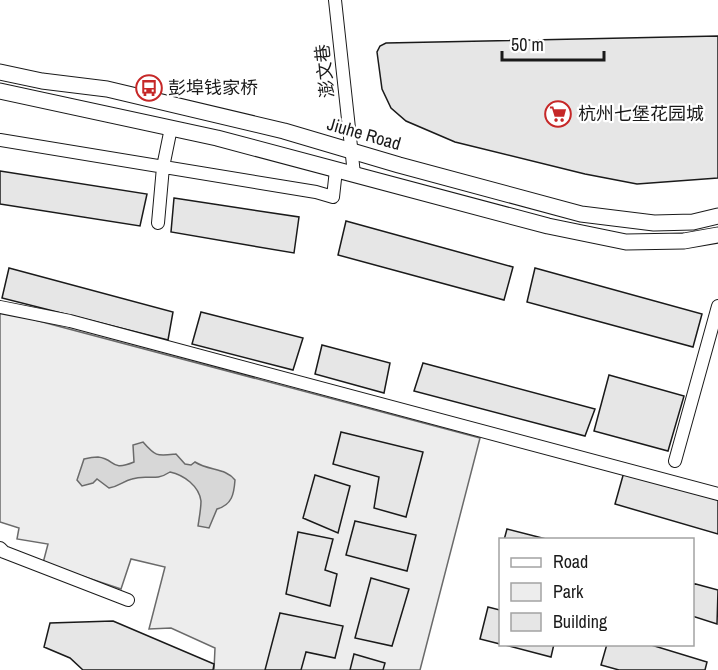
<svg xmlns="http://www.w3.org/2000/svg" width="718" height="670" font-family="'Archivo Narrow','Noto Sans SC',sans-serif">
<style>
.green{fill:#ededed;stroke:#6a6a6a;stroke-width:1.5}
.water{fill:#d7d7d7;stroke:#6a6a6a;stroke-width:1.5}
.building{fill:#e6e6e6;stroke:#1a1a1a;stroke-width:1.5}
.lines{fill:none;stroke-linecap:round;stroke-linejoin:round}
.minor-casing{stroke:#1a1a1a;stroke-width:14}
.tertiary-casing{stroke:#1a1a1a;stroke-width:17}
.minor{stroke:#fff;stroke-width:12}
.tertiary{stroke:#fff;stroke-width:15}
.labels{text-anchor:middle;stroke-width:4.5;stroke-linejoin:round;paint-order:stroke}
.street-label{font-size:18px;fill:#1a1a1a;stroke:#fff}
.poi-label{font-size:18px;fill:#1a1a1a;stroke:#fff;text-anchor:start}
</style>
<rect width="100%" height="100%" fill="#fff"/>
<path class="green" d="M0,305L35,320L480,438L420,670H214L215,648L171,628L149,629L165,567L131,559L121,589L43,563L48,544L17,539L19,528L0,522Z"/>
<path class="water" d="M143,442C156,457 157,456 176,454L185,464L191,465L195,462C209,471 226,468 235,480C234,494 232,505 217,509L209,528L198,526C199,519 201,509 201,501C199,486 184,475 170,472C155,482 147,474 132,479C123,481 120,486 109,488L97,479L93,483L82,486L77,480L84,459C88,458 94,457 98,457C116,459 110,472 134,462L133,445Z"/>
<path class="building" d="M718,36V178L637,184L585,174L455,142L406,121L391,108L382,89L377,52L380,46L386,43Z
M0,171L147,194L140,226L0,204Z
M174,198L299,217L294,253L171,232Z
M346,221L513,267L504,300L338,255Z
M9,268L173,312L168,340L2,298Z
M535,268L702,314L693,347L527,302Z
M201,312L303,338L293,370L192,344Z
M322,345L390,363L384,393L315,374Z
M423,363L595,409L585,436L414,391Z
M609,375L684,396L668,451L594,431Z
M341,432L423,452L406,517L374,508L379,477L333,464Z
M624,472L718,500V534L615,504Z
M315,475L350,486L338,533L303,518Z
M355,521L416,535L407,571L346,555Z
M507,529L550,540H504Z
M298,532L333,539L325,570L337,574L330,606L286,594Z
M371,578L409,589L392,646L355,638Z
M692,583L718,590L717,624L692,616Z
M488,607L500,610V644L480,639Z
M280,613L343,626L335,658L306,652L301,670H265Z
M113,621L214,664L213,670H83L70,658L44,647L50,623Z
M501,644H554L551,657Z
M607,644H648L707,662L705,670H619L601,665Z
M354,654L385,663L383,670H350Z"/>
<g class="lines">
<g class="minor-casing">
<path id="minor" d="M335,0L354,174
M0,140L316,192L333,197L336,170
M158,223L163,167L171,128
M0,307L70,321L718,494
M675,461L718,306
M0,548L4,552L128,600"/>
</g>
<g class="tertiary-casing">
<path id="tertiary" d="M0,72L42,81L107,89L284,131L399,165L581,214L654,223L693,222L718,216
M0,91L217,138L548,226L626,242L684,241L718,235"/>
</g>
<use href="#minor" class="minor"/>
<use href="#tertiary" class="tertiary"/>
</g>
<defs>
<g id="bus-ring" transform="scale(1.35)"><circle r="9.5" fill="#fff" stroke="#c62828" stroke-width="1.5"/><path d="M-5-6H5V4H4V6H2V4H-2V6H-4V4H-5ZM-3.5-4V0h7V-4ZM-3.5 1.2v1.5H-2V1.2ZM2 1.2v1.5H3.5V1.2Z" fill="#c62828"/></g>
<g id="supermarket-ring" transform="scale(1.35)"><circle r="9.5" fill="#fff" stroke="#c62828" stroke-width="1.5"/><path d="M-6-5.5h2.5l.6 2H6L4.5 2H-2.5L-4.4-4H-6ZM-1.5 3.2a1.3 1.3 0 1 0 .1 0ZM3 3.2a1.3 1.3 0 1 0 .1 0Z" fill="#c62828"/></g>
</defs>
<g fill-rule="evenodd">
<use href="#bus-ring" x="149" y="88"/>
<use href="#supermarket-ring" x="558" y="114"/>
</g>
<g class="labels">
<g class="street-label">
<text transform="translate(325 71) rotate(-96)" y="6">澎文巷</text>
<text transform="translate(364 134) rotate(16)" y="6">Jiuhe Road</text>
</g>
<g class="poi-label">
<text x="168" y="94">彭埠钱家桥</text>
<text x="578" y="120">杭州七堡花园城</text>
</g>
</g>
<rect x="499" y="538" width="195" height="108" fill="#ffffff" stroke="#a3a3a3" stroke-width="1.5"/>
<rect x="511" y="558" width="30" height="9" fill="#ffffff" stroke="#a3a3a3" stroke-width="1.5"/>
<text x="553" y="568" font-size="18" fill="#1a1a1a">Road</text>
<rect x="511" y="583" width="30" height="18" fill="#ededed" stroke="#a3a3a3" stroke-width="1.5"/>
<text x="553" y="598" font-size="18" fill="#1a1a1a">Park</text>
<rect x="511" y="613" width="30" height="18" fill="#e6e6e6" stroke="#a3a3a3" stroke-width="1.5"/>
<text x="553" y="628" font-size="18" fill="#1a1a1a">Building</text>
<path d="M502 51v9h102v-9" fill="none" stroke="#1a1a1a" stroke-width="3"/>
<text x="511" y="51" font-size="18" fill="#1a1a1a" stroke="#ffffff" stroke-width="4.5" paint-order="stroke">50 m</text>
</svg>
